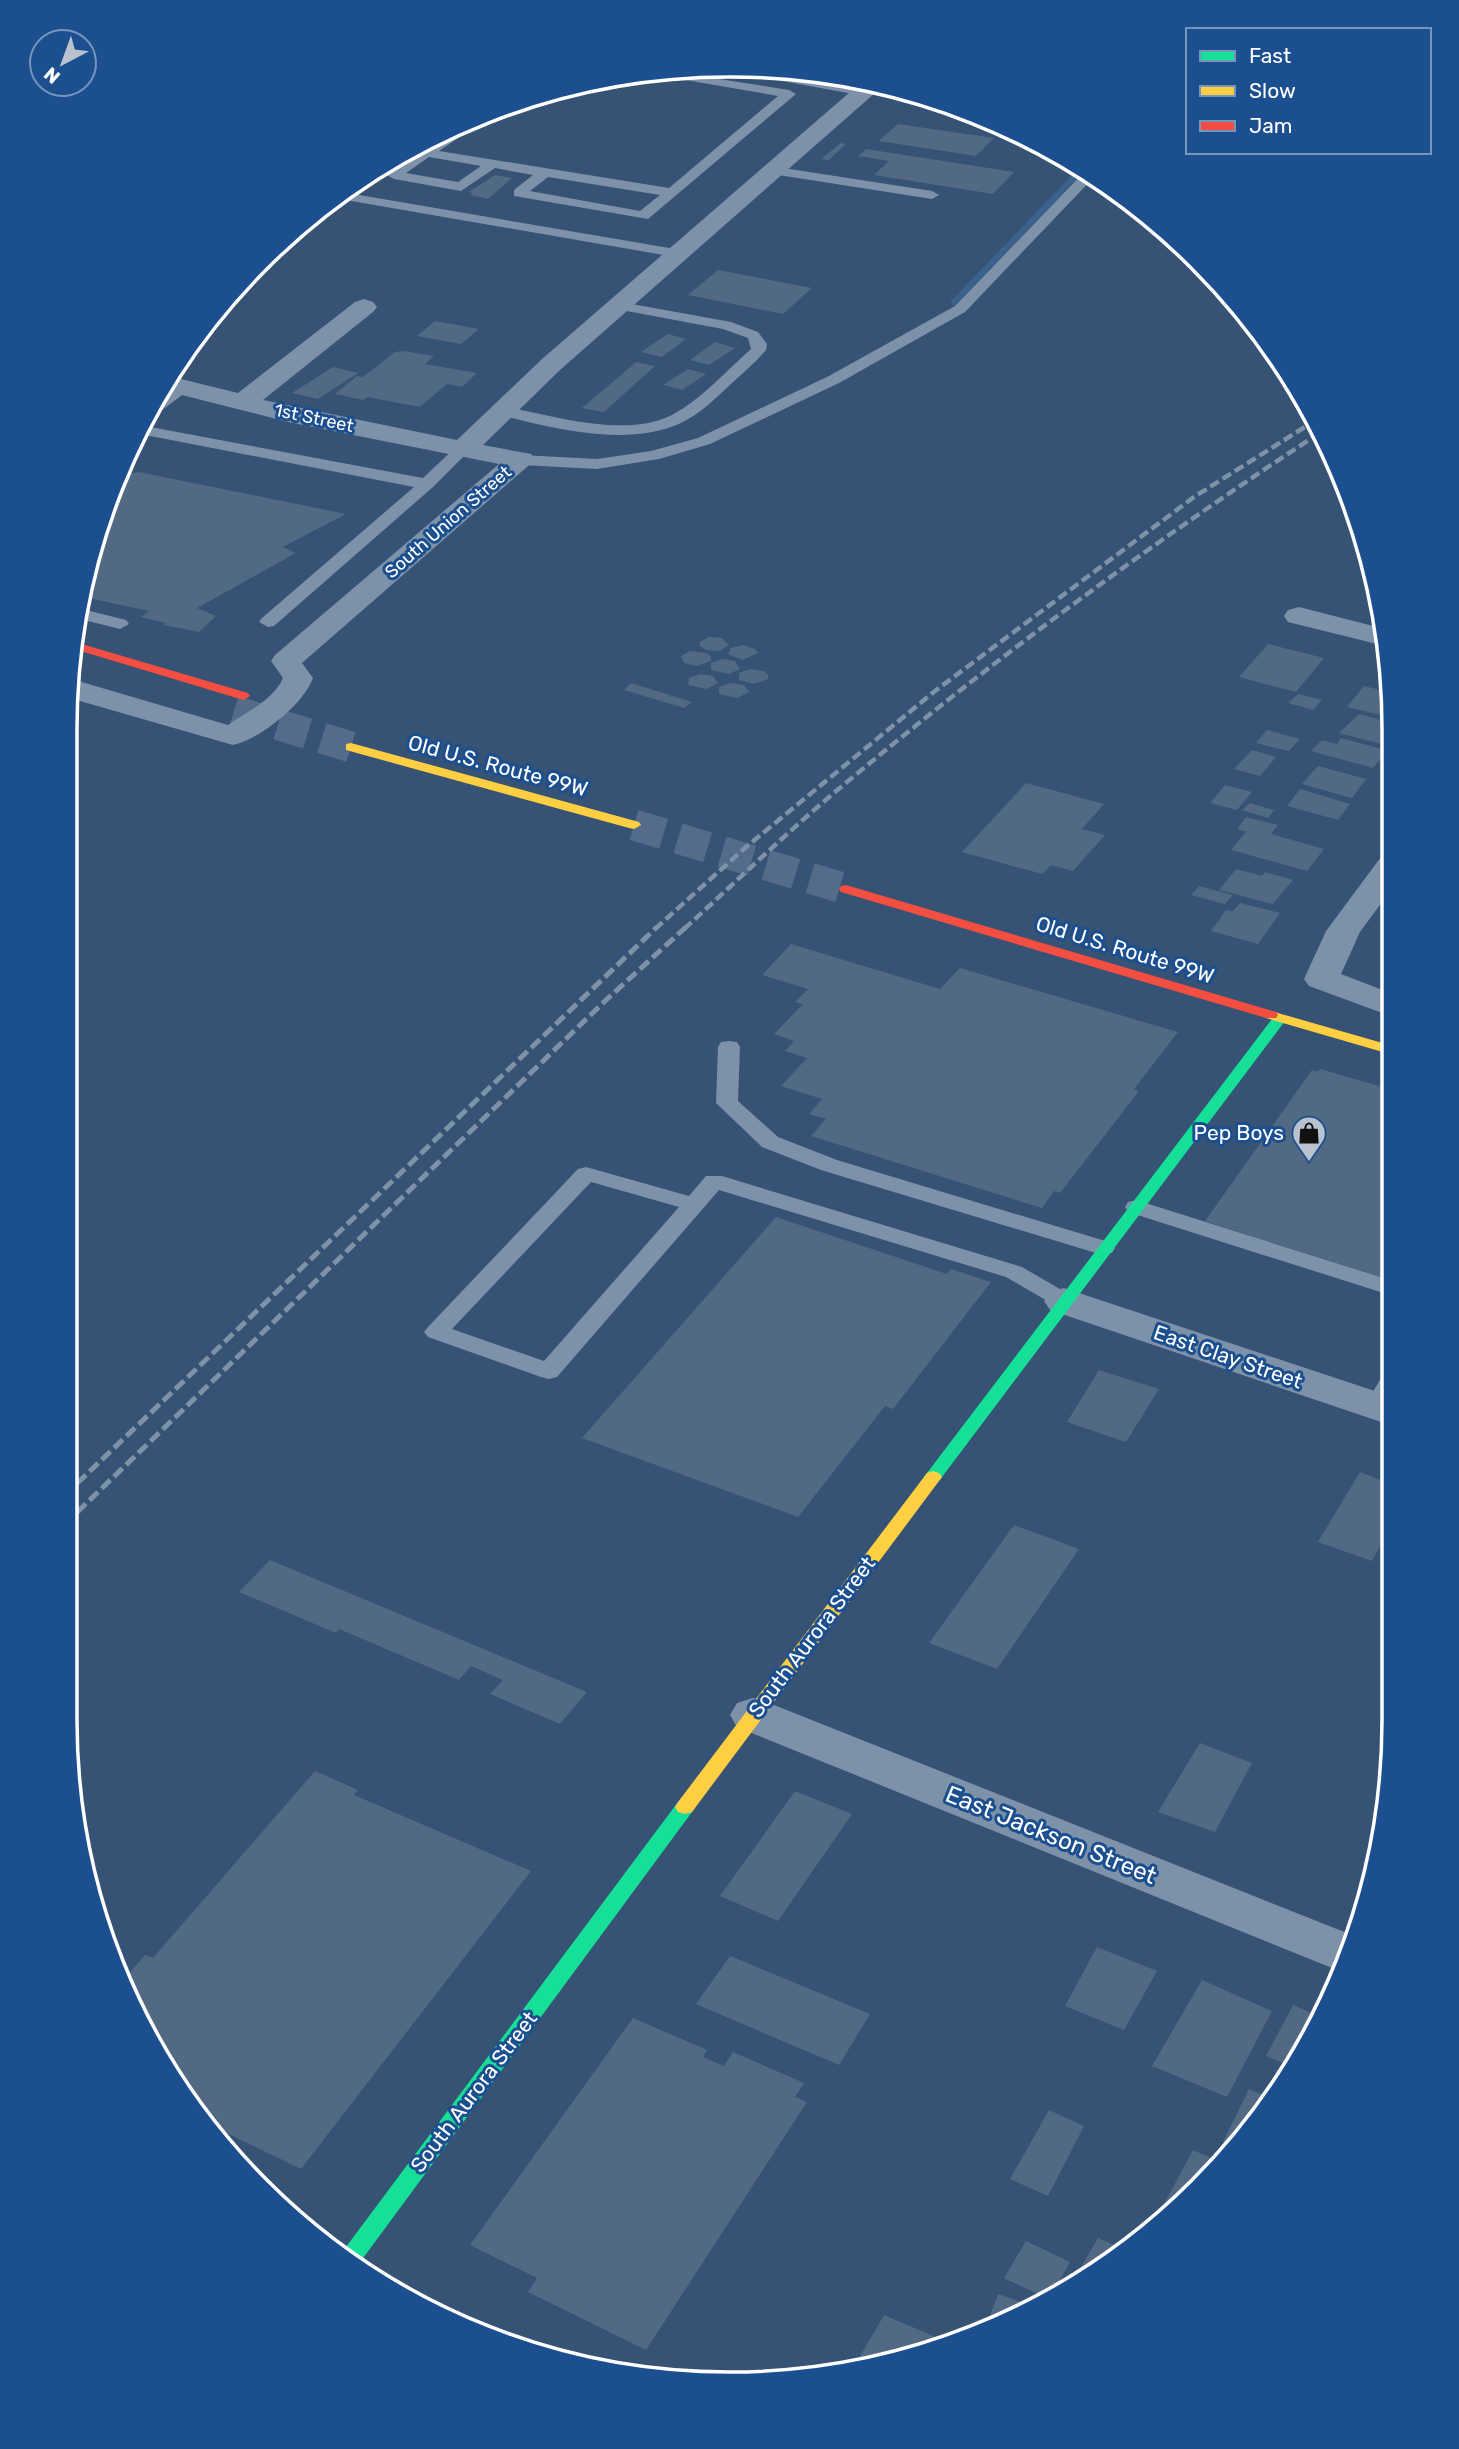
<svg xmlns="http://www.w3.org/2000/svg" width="1459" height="2449" font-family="Rubik,sans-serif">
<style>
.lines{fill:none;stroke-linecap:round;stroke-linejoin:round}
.stream{stroke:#3b618d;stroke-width:6}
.building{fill:#526984}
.primary-tunnel{stroke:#546c89;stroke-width:31;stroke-dasharray:31 15;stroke-linecap:butt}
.lane{fill:#7d92a8;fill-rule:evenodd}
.street{fill:#7d92a8;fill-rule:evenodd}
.fast{fill:#16e098;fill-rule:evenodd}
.slow{fill:#ffcf43;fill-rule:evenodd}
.jam{fill:#f24e42;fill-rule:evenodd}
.rail-far1{stroke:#7e92a7;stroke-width:4.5;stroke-dasharray:10 4.5;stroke-linecap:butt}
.rail{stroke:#7e92a7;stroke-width:5;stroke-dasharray:12 5;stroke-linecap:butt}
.labels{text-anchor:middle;stroke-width:6;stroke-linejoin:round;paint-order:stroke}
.far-street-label{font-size:18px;fill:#fff;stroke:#1b4f8f}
.street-label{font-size:21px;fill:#fff;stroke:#1b4f8f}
.poi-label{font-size:21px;fill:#fff;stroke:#1b4f8f;text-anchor:end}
.near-street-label{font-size:24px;fill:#fff;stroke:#1b4f8f}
.rim{fill:none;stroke:#fff;stroke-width:3.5}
</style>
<rect width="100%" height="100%" fill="#365274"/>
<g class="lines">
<path class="stream" d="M954,302L1083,168"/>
</g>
<path class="building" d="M898,124L994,138L976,156L879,141Z
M841,143L846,144L829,160L821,159Z
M866,149L1014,172L993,194L874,175L889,161L858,156Z
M495,175L512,178L488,199L470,195L473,193L469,192Z
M718,270L812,288L783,314L688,295Z
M435,321L479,329L461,344L417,336Z
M668,334L686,339L662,357L641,352Z
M715,342L735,348L709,365L690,360Z
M403,351L434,356L425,364L477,373L462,387L447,384L420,407L367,397L363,400L335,394L357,376L363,377L395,352Z
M636,362L655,366L604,412L582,408Z
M333,367L358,373L318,399L292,393Z
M688,369L706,374L682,390L663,385Z
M139,472L346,514L283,547L296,553L197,608L216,616L199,632L164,625L166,623L141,617L149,611L84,597L100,515L120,475Z
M709,637L722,638L729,645L720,651L706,650L700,646V642Z
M1268,644L1324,658L1296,692L1239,677Z
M743,645L755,649L758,653L743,660L728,654L731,648Z
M690,651L707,653L711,657V661L697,666L684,663L681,656Z
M722,659L735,661L740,669L729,674L711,670V663Z
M750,669L764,671L768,675V679L754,684L739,680V673Z
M700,674L713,676L718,683L707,689L688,685L689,678Z
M631,683L692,702L684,708L624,690Z
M730,683L744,685L749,692L737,698L719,694V687Z
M1364,686L1393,693V718L1347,707Z
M1298,694L1322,700L1313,710L1288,703Z
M1359,714L1393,723V747L1339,733Z
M1267,730L1300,739L1289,751L1256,743Z
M1341,738L1393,752V758L1389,762L1381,759L1373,768L1311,751L1322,740L1337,744Z
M1252,750L1276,757L1260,776L1234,769Z
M1318,766L1366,779L1352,798L1302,784Z
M1026,783L1104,804L1082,829L1105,835L1073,871L1051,865L1042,874L962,852Z
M1225,785L1252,792L1237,810L1210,803Z
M1300,789L1350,804L1338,820L1287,806Z
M1250,803L1274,810L1268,818L1242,810Z
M1246,817L1278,825L1271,834L1324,849L1307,871L1231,850L1246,832L1237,829Z
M1236,869L1262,876L1265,872L1293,880L1273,904L1219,890Z
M1199,886L1233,895L1225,904L1191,895Z
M1240,903L1280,913L1258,944L1211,931L1226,910L1233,911Z
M791,944L940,989L960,968L1178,1032L1134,1089L1139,1091L1060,1193L1054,1191L1042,1208L811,1136L826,1119L809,1114L822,1099L781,1086L807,1058L785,1051L794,1041L774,1034L803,1004L795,1002L808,989L762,975Z
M1320,1069L1393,1090V1281L1205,1221L1312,1070L1318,1072Z
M776,1217L947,1274L951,1269L991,1282L893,1409L885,1406L798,1517L582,1438Z
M1099,1370L1159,1389L1126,1442L1067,1422Z
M1360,1472L1393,1485V1550L1380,1546L1372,1561L1318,1542Z
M1014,1525L1079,1549L997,1669L929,1643Z
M270,1560L587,1692L560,1724L490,1694L503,1680L471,1666L459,1680L339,1629L336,1633L239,1592Z
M1200,1743L1252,1763L1215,1832L1158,1812Z
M315,1771L358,1790L354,1795L531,1871L301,2169L200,2120L124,1979L145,1955L153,1958Z
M795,1791L852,1814L778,1921L720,1896Z
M1097,1947L1157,1971L1124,2030L1065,2006Z
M730,1956L870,2014L839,2065L696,2004Z
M1202,1980L1272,2011L1227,2097L1152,2066Z
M1293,2005L1318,2016L1293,2067L1266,2056Z
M633,2018L707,2050L703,2057L724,2066L733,2052L804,2083L795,2097L807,2102L646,2350L528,2292L537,2278L470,2245Z
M1249,2089L1273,2099L1229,2145L1223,2142Z
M1049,2110L1084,2126L1048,2196L1010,2179Z
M1193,2150L1216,2160L1152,2228H1151Z
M1098,2238L1127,2251L1074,2279Z
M1026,2241L1070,2262L1055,2289L1042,2296L1004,2278Z
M998,2294L1027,2304L986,2326Z
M884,2315L952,2344L943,2349L856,2363Z"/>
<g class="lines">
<path class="primary-tunnel" d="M234,711L351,747
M634,825L846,889"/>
<path class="lane" d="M730,65L864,88L871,92L864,96L722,70L716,66Z
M668,71L789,90L796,94L648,219L514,196V190L533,175L495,168L461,191L394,179L387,175L468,119L495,109L494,114L439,151L669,188L778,96L645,73ZM429,157L481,166L458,182L406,173ZM548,177L660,195L640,211L530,191Z
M777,167L932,191L939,195L932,199L772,174L770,171Z
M1086,170L1096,175L965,312L839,383L710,444L659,459L597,469L521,465L513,460L521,455L597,459L651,451L698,438L827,377L955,306Z
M342,192L681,250L688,254L681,258L334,198Z
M621,302L731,322L758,332L767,344L766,350C756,362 743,373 731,384C716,398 700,414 681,423C626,448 552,428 496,414L494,411L496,408L502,406C551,415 626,439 672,415C702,399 726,371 751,349L748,338L723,329L616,309L614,306Z
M183,382L189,384L191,387L189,390L158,413L150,414L158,398Z
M145,426L423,478L457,446L463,444L471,449L433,487L274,626L268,627L259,622L262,618L414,487L140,434Z
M82,609L126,620L129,624L120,629L80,619Z
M729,1041L737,1042L740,1047L738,1101L778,1137L837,1160L1112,1243L1115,1248L1112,1253H1096L821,1170L762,1147L716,1103L718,1047L721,1042Z
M586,1167L689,1196L706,1176H722L1022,1267L1072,1296L1076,1301L1072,1306L1064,1308L1056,1306L1006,1277L719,1190L557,1377L549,1379L541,1377L428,1337L424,1332L428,1327L578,1169ZM591,1182L679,1207L544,1361L452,1329Z
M1136,1200L1393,1281V1296L1128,1212L1125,1207L1128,1202Z
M1393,1371C1393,1388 1394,1398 1385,1413L1376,1415L1367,1413L1364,1407L1384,1373Z"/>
<path class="street" d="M865,79L884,85L560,370L483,445L531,454L535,460L302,663L313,678C303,705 260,739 233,745L66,697L68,678L228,725C247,712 274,699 283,678L271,661L275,655L499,464L288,422L162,390L169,376L238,393L355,302L364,299L373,302L377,307L373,312L263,400L457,440L542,359Z
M1299,607L1381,628L1385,646L1288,622L1284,616L1288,610Z
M1393,854V887L1360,932L1341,974L1393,994V1017L1309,986L1304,979L1326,931L1381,857Z
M1064,1288L1393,1397V1426L1050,1310L1044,1301L1050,1292Z
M753,1698L769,1703L1357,1937L1341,1970L1332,1968L737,1727L730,1715L737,1703Z"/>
<path class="fast" d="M1280,1014L1287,1018L1285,1021L939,1481H927L924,1477L927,1473L1275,1015Z
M685,1800L692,1802L695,1807L692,1812L358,2265L340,2255L678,1802Z"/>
<path class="slow" d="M351,743L639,822L641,825L634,829L629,828L346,750V744Z
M1271,1011L1393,1046V1055L1266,1018L1264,1015L1266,1012Z
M933,1471L939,1473L942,1477L939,1481L692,1812L685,1814L678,1812L675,1807L678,1802L927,1473Z"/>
<path class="jam" d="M75,642L248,693L250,696L244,700L240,699L74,649Z
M846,885L1276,1012L1278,1015L1276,1018H1266L841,892L839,889L841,886Z"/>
<path class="rail-far1" d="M655,929L746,847L935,691L1194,497L1316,420
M684,929C736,882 787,832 841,787C994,659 1154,541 1321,432"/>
<path class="rail" d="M65,1495L657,927
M65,1524L605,1001L686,927"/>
</g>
<defs>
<g id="shop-pin" transform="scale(1.75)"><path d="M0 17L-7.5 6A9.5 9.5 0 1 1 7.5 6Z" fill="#b9c2ce" stroke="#1b4f8f"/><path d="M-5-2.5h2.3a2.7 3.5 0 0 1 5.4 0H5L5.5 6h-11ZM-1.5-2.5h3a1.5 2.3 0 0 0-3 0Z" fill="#111"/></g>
</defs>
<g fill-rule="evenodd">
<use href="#shop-pin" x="1309" y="1133"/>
</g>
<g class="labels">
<g class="far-street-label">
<text transform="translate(314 418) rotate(12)" y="6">1st Street</text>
<text transform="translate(448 522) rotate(-41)" y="6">South Union Street</text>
</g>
<g class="street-label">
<text transform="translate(498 766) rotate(15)" y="7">Old U.S. Route 99W</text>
<text transform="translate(1125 950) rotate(17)" y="7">Old U.S. Route 99W</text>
<text transform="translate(1228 1357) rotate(19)" y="7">East Clay Street</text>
<text transform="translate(812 1637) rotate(-53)" y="7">South Aurora Street</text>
<text transform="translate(474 2092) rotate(-53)" y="7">South Aurora Street</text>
</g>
<g class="poi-label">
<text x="1284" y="1140">Pep Boys</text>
</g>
<g class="near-street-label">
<text transform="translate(1051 1835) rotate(22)" y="8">East Jackson Street</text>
</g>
</g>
<path d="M0 0H1459V2449H0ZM729 77H730A652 652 0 0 1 1382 729V1720A652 652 0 0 1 730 2372H729A652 652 0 0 1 77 1720V729A652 652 0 0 1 729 77Z" fill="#1b4f8f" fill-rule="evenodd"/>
<path class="rim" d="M729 77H730A652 652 0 0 1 1382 729V1720A652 652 0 0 1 730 2372H729A652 652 0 0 1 77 1720V729A652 652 0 0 1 729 77Z"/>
<rect x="1186" y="28" width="245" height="126" fill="#1b4f8f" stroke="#7695bc" stroke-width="2"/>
<rect x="1200" y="51" width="35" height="10" fill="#16e098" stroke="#7695bc" stroke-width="2"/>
<text x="1249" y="63" font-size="21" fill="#ffffff">Fast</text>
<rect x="1200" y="86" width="35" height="10" fill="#ffcf43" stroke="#7695bc" stroke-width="2"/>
<text x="1249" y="98" font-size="21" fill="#ffffff">Slow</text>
<rect x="1200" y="121" width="35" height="10" fill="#f24e42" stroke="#7695bc" stroke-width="2"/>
<text x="1249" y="133" font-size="21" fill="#ffffff">Jam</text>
<g transform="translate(63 63) rotate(221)"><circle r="33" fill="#1b4f8f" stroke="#7695bc" stroke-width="2"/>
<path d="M0-5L12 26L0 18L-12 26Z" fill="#b9c2ce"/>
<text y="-10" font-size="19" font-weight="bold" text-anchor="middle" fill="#ffffff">N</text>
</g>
</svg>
